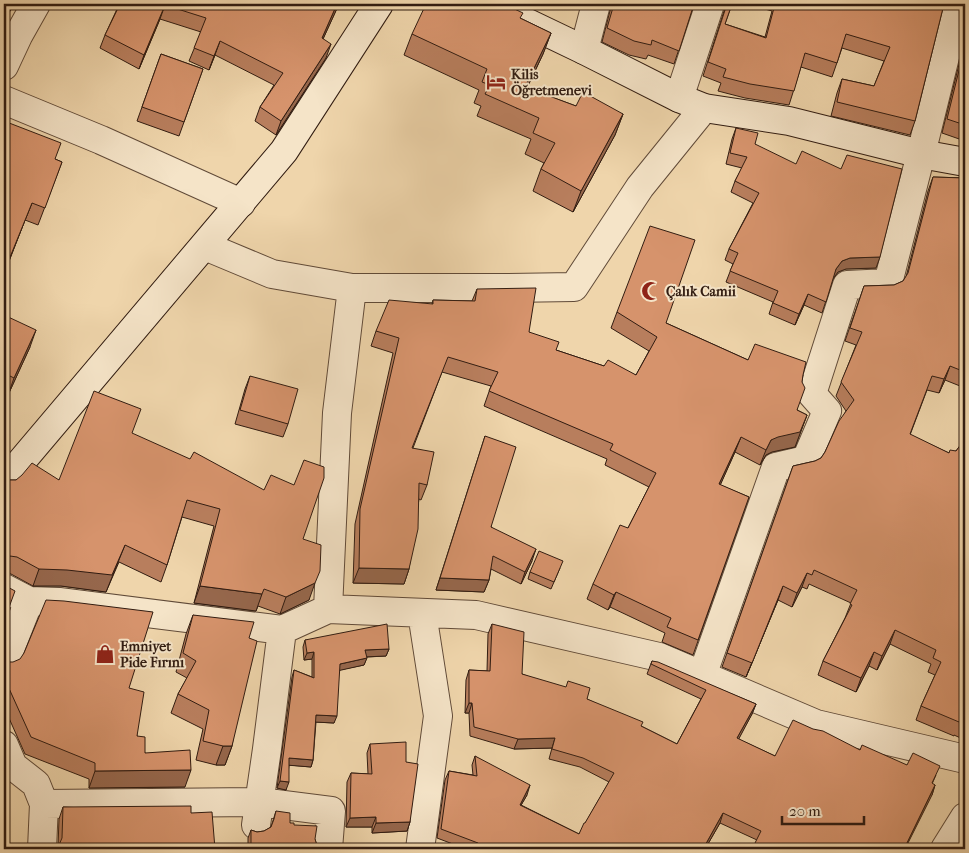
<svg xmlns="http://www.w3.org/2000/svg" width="969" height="853" font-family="'IM FELL French Canon',serif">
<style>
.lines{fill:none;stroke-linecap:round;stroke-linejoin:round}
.street-casing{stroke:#604a38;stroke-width:30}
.secondary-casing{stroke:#311c11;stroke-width:30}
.street{stroke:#f5e4c8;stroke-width:28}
.secondary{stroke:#f5e4c8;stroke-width:28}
.wall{fill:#b87e5d;stroke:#311c11}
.shaded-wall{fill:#96674c;stroke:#311c11}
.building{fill:#d6936c;stroke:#311c11}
.labels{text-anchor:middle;stroke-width:4;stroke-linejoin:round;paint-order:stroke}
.poi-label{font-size:14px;font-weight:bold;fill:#311c11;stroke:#f5e4c8;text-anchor:start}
</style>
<rect width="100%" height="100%" fill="#efd5ab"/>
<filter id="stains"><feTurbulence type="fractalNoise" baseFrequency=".004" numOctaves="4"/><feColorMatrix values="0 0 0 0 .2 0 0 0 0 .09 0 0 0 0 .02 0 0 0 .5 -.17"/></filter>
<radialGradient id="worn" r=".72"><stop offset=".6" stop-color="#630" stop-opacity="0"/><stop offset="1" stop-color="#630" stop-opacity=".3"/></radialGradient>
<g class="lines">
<g class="street-casing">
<path id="street" d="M584,50L596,4
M4,66L18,36L36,4
M679,98L710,4
M4,100L101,140L241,203
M205,246L272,274L352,288H507L574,287L640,187L704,108
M4,588L29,601L59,602L282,630L328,609L476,615L659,657L816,724L965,759
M328,609L337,413L352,288
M4,664L29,601
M702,676L776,467L806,460L827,411L812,394L847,285L888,283L921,154L958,4
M4,745L13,766L36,784L44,804L42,849
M44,804L260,802L331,811L328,849
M256,825L267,749L282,630
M420,849L438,716L422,613
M945,849L965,817"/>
</g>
<g class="secondary-casing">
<path id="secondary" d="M488,4L584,50L679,98L704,108L789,121L921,154L965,162
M4,482L284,151L379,4"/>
</g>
<use href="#street" class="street"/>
<use href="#secondary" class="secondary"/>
</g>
<path class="wall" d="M4,4H14L7,16L4,13Z
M106,4H339L323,39L326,58L276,135L255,121L260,107L274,85L215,55L209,70L189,61L201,32L160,19L139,69L100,48L105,35L117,9Z
M611,4H694L674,64L648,55L646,59L629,55L602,42L611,7Z
M725,4H732L725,24L765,37L772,11L747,4H944L915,121L910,135L831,116L837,93L842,79L874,86L884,61L842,48L832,77L801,67L789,105L745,98L718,91L721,83L703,76L725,8Z
M520,18L551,33L543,54L527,88L576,106L623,114L615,135L573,212L533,191L541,169L544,163L525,154L531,139L477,116L481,106L474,103L479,90L404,55L412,34Z
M965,40V141L942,133Z
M161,54L203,69L179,136L137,121Z
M4,121L55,159L62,162L38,225L25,220L4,274Z
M736,128L755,144L876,268L846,269L838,272L833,279L822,313L804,305L795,325L769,314L773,302L726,282L733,264L725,260L729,249L753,203L731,192L735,181L742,168L726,164L732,139Z
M933,177L965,178V388L945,380L939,393L927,390L910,435L949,453L956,451L965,439V740L954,735V736L916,720L921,706L935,675L928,672L931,664L890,644L877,670L869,666L856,692L818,675L823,661L845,618L851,603L809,584L807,589L802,587L792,607L778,600L746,677L722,667L793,466L815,461L821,458L825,452L846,411L836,396L856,345L845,341L864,286L894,285L903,281L906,277L928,191Z
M477,289L529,332L556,350L604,366L636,375L649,351L611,328L617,312L666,323L748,360L803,375L797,410L807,415L795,447L772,452L766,455L760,465L735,452L720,485L749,497L693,655L662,642L665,633L610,607L608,610L587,599L593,584L628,528L649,487L605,465L607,459L484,406L491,386L442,372L413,448L427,485L421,500L419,499L409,569L404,584L353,583L355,524L393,353L371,346L376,331L432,304L433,300L472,301Z
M4,315L30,347L8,395L4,393Z
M250,376L288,424L283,437L235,424L245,389Z
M132,434L303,539L309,600L280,614L258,606L256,611L194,603L214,526L182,517L167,565L161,582L119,562L106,592L61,586H33L11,574L4,572L8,480H59Z
M485,436L491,527L532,561L521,584L491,569L489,580L484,592L436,590Z
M560,568L551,589L528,579L530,572Z
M193,615L249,638L232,746L225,765H216L196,760L203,729L171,713L178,694L187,678L176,672L186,634Z
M492,624L522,674L587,699L677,744L701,699L647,674L652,661L756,704L752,714L738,739L775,756L860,750L936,775L932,784L935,785L932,795L757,840L720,823L705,849H466L437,838L445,780L449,771L473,775L472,765L475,756L527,795L521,805L579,834L609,782L580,767L549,759L552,748L514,749L470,736L469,713H465L466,680L469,670L487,671L488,634Z
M305,640L389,649L386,656L367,657L364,665L339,670L334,723L316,722L313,760L311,767L289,765L286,790L277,788L292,677L294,670L312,677V659L304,660L303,647Z
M4,661L129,688L137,736L145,753L185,787L89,788V779L25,754L4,707Z
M370,744L406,762L410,822L407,831L372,833V827H346L347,782L351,773L368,774L367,753Z
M63,807L191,813L58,847L59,819Z
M276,811L290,823L315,839L318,849H248V838L251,830L257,832L264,831L271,827Z"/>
<path class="shaded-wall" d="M12,4H14L7,16Z
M337,4H339L317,52L322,38Z
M165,5L160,19L139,69L144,55Z
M551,33L543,54L517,109L525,87Z
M220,41L215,55L209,70L214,56Z
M331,44L326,58L276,135L281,121Z
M623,114L615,135L573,212L581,191Z
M32,203L25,220L4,274V272Z
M880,257L876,268L846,269L838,272L832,280L836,269L842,261L850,258Z
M808,294L804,305L795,325L799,314Z
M36,330L30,347L8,395L14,378Z
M950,366L945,380L939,393L944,379Z
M10,376L4,393V394V389Z
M807,415L795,447L772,452L766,455L760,465L766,450L771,440Z
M741,437L735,452L714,499L719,484Z
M125,545L106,592L61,586H33L39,569Z
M536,549L532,561L521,584L525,572Z
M10,556L4,572V557Z
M359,568L409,569L404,584L353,583Z
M807,573L802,587L792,607L797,593Z
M440,578L489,580L484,592L436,590Z
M315,583L309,600L280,614L286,597Z
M200,586L262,594L256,611L194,603Z
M783,586L778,600L746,677L752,663Z
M616,592L610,607L608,610L614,595Z
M895,630L890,644L877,670L882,656Z
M389,649L386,656L363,657L365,650Z
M314,652L312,659L304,660L307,653Z
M874,652L869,666L856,692L861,678Z
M367,658L364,665L337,671L340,664Z
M469,703H472L469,713H465Z
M756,704L752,714L734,748L737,738Z
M316,715L337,716L334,723L314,722Z
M555,738L552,748L514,749L518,739Z
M223,746H232L225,765H216Z
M289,758L313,760L311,767L286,765Z
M191,770L185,787L89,788L95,771Z
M280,781L289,782L286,790L277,788Z
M530,785L527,795L516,814L520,805Z
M935,785L932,795L905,849H904Z
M723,813L720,823L705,849H703Z
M376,817L372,827H346L350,818Z
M410,822L407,831L372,833L376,823Z"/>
<path class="building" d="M120,4H337L322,38L331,44L281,121L260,107L283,73L220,41L214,56L194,48L206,18L165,5L144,55L105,35Z
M426,4H504L523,13L520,18L551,33L525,87L576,106L583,92L623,114L581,191L541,169L555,143L533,133L539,118L485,94L490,85L482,82L487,69L412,34Z
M614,4H694L679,51L652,40L651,45L634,41L607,28Z
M727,4H732L725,24L766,38L775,4H944L915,121L837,102L842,79L874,86L890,47L846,34L837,63L805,53L794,91L750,84L723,77L726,69L708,62Z
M965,46V125L947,119Z
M161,54L203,69L184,122L142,107Z
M4,121L61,143L55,159L62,162L45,208L32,203L4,272Z
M736,128L758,133L755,144L796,164L802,151L841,169L847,155L902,169L880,257L850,258L842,261L836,269L826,302L808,294L799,314L773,303L778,291L730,271L738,253L729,249L759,193L735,181L747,157L730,153Z
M933,177L965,178V372L950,366L944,379L932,376L910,434L949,453L950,450L956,451L965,439V724L959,721V722L921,706L941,662L933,658L936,650L895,630L882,656L874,652L861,678L823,661L852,605L850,604L857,590L814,570L812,575L807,573L797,593L783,586L752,663L727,653L793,466L815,461L821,458L825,452L839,421L854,400L841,382L862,332L850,328L864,286L894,285L903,281L908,273Z
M650,226L695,240L666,323L748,360L755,344L806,362L803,375L802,382L805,388L797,410L807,415L800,432L778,437L771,440L766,450L741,437L719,484L749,497L698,640L667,627L671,618L616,592L614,595L593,584L620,525L628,528L656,473L610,450L613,444L489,391L498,372L448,357L412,448L434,452L427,485L419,483L418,529L409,569L359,568L360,509L399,338L376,331L389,300L433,304V300L475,301L477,289L536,288L529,332L559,342L556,350L604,366L608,360L636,375L657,337L617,312Z
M4,315L36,330L14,378L10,376L4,389Z
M250,376L298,389L288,424L240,410Z
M94,391L141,409L132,433L190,459L194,452L264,490L271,475L294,485L304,460L324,467V478L303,539L321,545L320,571L315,583L286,597L264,589L262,594L200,586L220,509L187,500L167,565L125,545L112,575L67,570L39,569L17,557L10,556L4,557V479L8,480H16L22,475L32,463L59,480Z
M485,436L516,447L491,527L536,549L525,572L493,556L489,580L440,578Z
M539,551L563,561L554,582L530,572Z
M4,585L15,591L4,621Z
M46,600L64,601L153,612L129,688L144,692L137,736L145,737V753L190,750L191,770L95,771V763L31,737L7,684L4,683V661L5,662H13L20,659L24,653Z
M193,615L254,622L249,638L257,641L232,746H223L203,741L209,710L178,694L196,661L183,653Z
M387,624L389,649L365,650L367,658L340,664L337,716L316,715L313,760L289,758V782L280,781L294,670L314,678V652L307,653L305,640Z
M492,624L524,632L522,674L566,687L568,681L590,688L587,699L643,722L641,726L677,744L706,690L651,664L652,661L658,662L756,704L737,738L775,756L793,720L813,729L823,731L860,750L862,745L907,765L913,753L940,766L932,783L935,785L904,849H752L761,831L723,813L703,849H475L478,843L441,829L449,771L477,776L475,756L530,785L520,805L579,834L584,823H585L614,773L583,758L552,749L555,738L518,739L474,727L472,703H469V670L490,671Z
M406,742V762L418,764L410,822L376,823V817L350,818L351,773L372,774L370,744Z
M4,759L7,763L6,795H4Z
M191,806V813L212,812L215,849H55L59,845L62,838L63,807Z
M276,811L290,813V823H294V825L317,826L315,839L318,849H251V830L257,832L264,831L271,827L274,819Z
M965,841V849H960Z"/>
<defs>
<g id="hotel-bare" transform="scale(1.5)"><path d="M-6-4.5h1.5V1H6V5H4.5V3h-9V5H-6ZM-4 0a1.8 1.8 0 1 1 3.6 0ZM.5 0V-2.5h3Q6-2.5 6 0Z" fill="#8f2418" stroke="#f5e4c8" stroke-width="2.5" paint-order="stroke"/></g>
<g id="mosque-bare" transform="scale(1.5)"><path d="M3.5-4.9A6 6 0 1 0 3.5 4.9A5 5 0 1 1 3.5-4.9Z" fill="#8f2418" stroke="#f5e4c8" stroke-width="2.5" paint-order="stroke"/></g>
<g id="shop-bare" transform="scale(1.5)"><path d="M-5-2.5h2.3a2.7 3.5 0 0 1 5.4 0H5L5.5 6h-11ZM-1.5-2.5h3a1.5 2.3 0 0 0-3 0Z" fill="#8f2418" stroke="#f5e4c8" stroke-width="2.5" paint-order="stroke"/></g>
</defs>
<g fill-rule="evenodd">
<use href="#hotel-bare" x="496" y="82"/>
<use href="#mosque-bare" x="651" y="291"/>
<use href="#shop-bare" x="105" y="654"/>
</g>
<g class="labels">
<g class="poi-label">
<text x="511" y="79">Kilis<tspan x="511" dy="16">Öğretmenevi</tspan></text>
<text x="666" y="296">Çalık Camii</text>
<text x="120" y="651">Emniyet<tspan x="120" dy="16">Pide Fırını</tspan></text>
</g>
</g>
<rect width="969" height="853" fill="none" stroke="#efd5ab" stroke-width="20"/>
<rect x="5" y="5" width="959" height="843" fill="none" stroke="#311c11" stroke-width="2.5"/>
<rect x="10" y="10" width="949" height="833" fill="none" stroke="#311c11"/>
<path d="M782 816v8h82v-8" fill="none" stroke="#311c11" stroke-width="2.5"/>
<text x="789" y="816" font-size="15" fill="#311c11" stroke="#f5e4c8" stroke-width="4" paint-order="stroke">20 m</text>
<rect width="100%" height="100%" filter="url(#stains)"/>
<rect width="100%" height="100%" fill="url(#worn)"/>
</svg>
